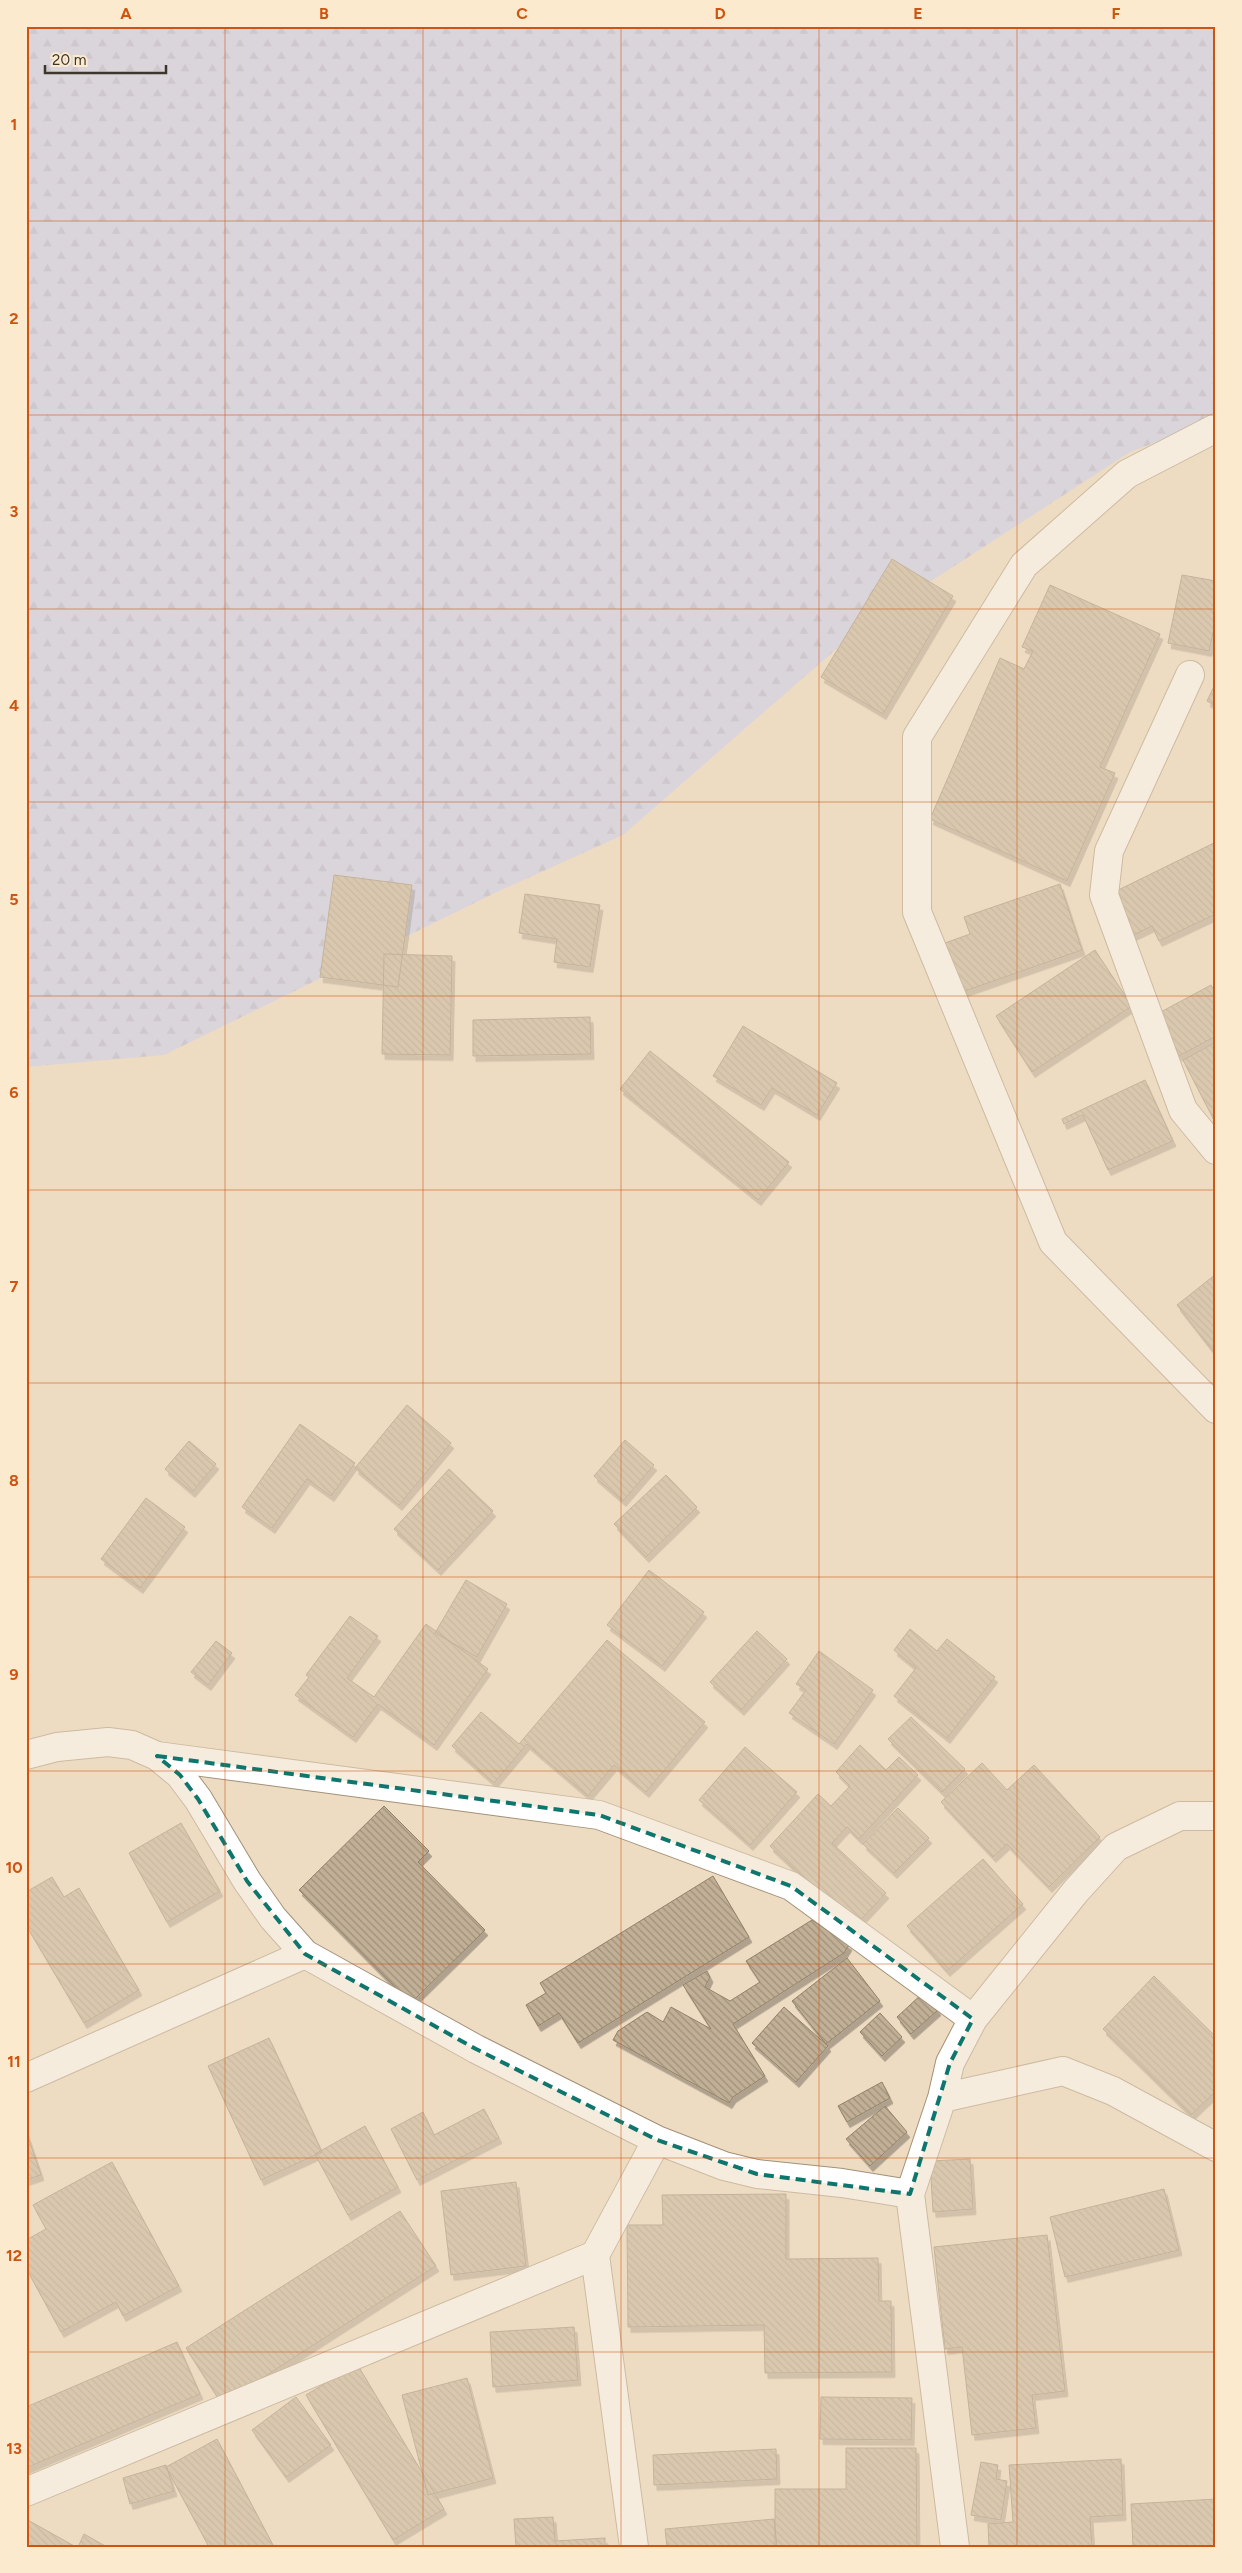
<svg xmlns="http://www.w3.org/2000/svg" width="1242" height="2573" font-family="Figtree,sans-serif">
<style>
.forest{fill:url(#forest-firs)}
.building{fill:url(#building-back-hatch);stroke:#918168;filter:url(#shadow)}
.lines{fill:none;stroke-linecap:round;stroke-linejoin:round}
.street-casing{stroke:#a29178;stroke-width:30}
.street{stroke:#fff;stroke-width:28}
.marked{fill:none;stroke:#0f766e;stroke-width:4;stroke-dasharray:10 6;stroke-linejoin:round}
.grid{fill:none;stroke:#ce5411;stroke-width:1;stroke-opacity:0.55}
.neatline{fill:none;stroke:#ce5411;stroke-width:2}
.grid-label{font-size:16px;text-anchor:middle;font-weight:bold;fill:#ce5411}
</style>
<defs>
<pattern id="forest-firs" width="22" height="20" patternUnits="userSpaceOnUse" patternTransform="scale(1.25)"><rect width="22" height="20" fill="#c1caf9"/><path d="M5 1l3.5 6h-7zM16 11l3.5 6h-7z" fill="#a7aed6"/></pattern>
<pattern id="building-back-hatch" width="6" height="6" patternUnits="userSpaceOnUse" patternTransform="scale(1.25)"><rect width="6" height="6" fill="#c1b096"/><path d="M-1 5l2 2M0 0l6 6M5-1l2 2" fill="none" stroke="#9e907b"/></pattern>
<filter id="shadow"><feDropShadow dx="3" dy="5.5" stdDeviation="0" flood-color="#0004"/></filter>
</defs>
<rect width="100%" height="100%" fill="#eedcc2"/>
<path class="forest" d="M26,26H1216V420L1130,452L865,624L623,835L499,891L164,1055L26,1067Z"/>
<path class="building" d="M892,559L953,596L883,714L821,677Z
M1182,575L1216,581V619L1209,651L1168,643Z
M1050,585L1160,634L1100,767L1115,773L1067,881L930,819L1000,658L1024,669L1033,651L1022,647Z
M1216,682V706L1207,701Z
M1216,842V914L1159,941L1152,926L1125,939L1104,897Z
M334,875L412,885L398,987L320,977Z
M1060,884L1082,950L962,992L945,943L970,934L964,917Z
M525,894L600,905L590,967L554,962L557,939L519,933Z
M1095,950L1132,1006L1032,1072L996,1016Z
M384,954L452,956L450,1055L382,1054Z
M1211,985L1216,994V1036L1179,1056L1157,1014Z
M590,1017L591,1054L473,1056V1020Z
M743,1026L837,1083L817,1115L772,1088L761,1105L713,1076Z
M1216,1042V1124L1183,1060Z
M650,1051L789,1162L758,1200L620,1089Z
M1145,1080L1173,1141L1108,1170L1083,1115L1064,1124L1062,1119Z
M1216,1274V1355L1177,1305Z
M407,1405L451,1443L399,1505L355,1468Z
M300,1424L355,1463L331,1496L307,1479L272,1528L242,1507Z
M625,1440L654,1465L623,1501L594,1476Z
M189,1441L216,1464L192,1492L165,1469Z
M449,1469L493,1511L438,1570L394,1529Z
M666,1475L697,1507L646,1557L614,1524Z
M146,1498L185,1527L140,1588L101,1559Z
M649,1570L704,1612L662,1666L607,1625Z
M466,1580L507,1604L477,1657L435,1633Z
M350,1616L378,1636L347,1678L374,1697L426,1624L488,1669L434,1745L378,1704L353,1737L295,1695L309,1677L306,1675Z
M910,1629L937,1651L947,1639L995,1677L947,1738L894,1696L916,1668L894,1650Z
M757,1631L787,1659L741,1710L710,1682Z
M607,1640L705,1722L646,1792L614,1765L588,1796L527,1744L494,1783L452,1746L481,1712L519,1744Z
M216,1641L232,1653L208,1685L191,1672Z
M819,1651L873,1690L834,1744L789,1713L806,1690L796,1684Z
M911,1717L965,1769L942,1792L888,1739Z
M860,1745L886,1770L899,1757L918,1775L859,1839L847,1827L832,1843L886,1893L855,1926L770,1846L818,1794L831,1806L850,1786L836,1772Z
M745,1747L797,1792L750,1845L699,1800Z
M982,1763L1007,1790L1034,1765L1100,1837L1049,1887L1007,1844L993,1857L941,1802Z
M384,1806L429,1851L418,1862L485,1930L411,2003L299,1890Z
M898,1808L929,1838L894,1873L863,1844Z
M181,1823L220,1891L167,1922L129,1853Z
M983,1859L1023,1904L947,1971L907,1926Z
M713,1876L749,1937L578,2043L559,2013L538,2026L526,2005L546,1993L540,1983Z
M52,1877L64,1897L79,1888L139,1990L84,2023L26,1925V1892Z
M812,1920L849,1945L844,1953L733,2024L765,2076L733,2097L729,2103L613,2040L618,2031L647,2012L663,2022L671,2007L711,2029L683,1985L707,1971L710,1977L705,1987L730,2001L760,1982L746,1961Z
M847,1958L880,2001L826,2044L792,2001Z
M1154,1976L1216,2037V2091L1191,2115L1103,2029Z
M923,1993L938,2010L911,2034L897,2017Z
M784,2007L828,2046L796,2082L752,2043Z
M880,2013L902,2037L882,2056L860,2032Z
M269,2038L322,2152L261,2180L208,2066Z
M882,2082L890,2098L847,2122L838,2106Z
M885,2106L907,2132L870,2166L846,2139Z
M484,2109L499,2138L417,2180L391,2129L423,2112L434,2135Z
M365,2126L398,2187L348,2215L315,2154Z
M26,2131L41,2175L26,2180Z
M970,2159L973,2209L933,2212L930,2161Z
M112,2162L179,2286L123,2316L116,2302L61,2332L26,2268V2240L46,2229L33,2205Z
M516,2182L526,2266L451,2275L441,2191Z
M1164,2189L1179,2250L1065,2277L1050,2217Z
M786,2194V2259L878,2258L879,2301H891L892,2372L765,2373L764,2325L628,2327L627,2225H663L662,2195Z
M400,2211L436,2266L222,2404L186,2348Z
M1047,2235L1065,2391L1032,2395L1036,2428L972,2435L962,2347L945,2349L934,2247Z
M574,2327L578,2380L493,2387L490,2332Z
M177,2342L200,2394L26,2468V2407Z
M357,2364L444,2509L393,2540L306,2395Z
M467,2378L493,2478L428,2495L402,2395Z
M296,2397L331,2445L286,2477L252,2430Z
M821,2397L912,2398L911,2440L820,2439Z
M217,2439L274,2547H209L166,2467Z
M846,2448H916L917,2547H775V2489H846Z
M776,2449L777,2479L654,2485L653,2455Z
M1121,2459L1123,2515L1090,2517L1092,2547H989L988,2524L1013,2522L1009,2465Z
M981,2462L998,2465L996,2479L1007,2481L1001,2520L971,2515Z
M166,2465L174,2491L130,2504L123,2478Z
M1216,2499V2547H1133L1131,2504Z
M553,2517L555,2541L605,2538V2547H516L514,2519Z
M26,2519L76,2547H26Z
M774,2519L777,2547H667L665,2529Z
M84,2534L107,2547H78Z"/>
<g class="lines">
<g class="street-casing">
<path id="street" d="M1216,428L1127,474L1024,565L917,737V912L1053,1242L1216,1409
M1190,675L1109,851L1104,895L1183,1110L1216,1150
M26,1755L57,1747L108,1742L132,1745L157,1756L180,1775L198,1799L247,1881L273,1918L305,1954L476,2049L657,2140L724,2166L757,2174L842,2183L910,2194
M157,1756L599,1815L791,1886L973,2019
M26,2078L305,1954
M942,2098L1063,2071L1113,2091L1216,2147
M595,2255L634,2547
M26,2492L595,2255L657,2140
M955,2547L910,2194L942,2098L950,2063L973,2019L1076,1891L1116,1847L1180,1816H1216"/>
</g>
<use href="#street" class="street"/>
</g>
<path d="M0 0H1242V2573H0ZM157,1756L599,1815L791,1886L973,2019L950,2063L910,2194L757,2174L657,2140L476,2049L305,1954L247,1881L198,1799L180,1775Z" fill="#eedcc2" fill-opacity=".55" fill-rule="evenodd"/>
<path class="marked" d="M157,1756L599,1815L791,1886L973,2019L950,2063L910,2194L757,2174L657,2140L476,2049L305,1954L247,1881L198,1799L180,1775Z"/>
<path class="grid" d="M225,26V2547M423,26V2547M621,26V2547M819,26V2547M1017,26V2547M26,221H1216M26,415H1216M26,609H1216M26,802H1216M26,996H1216M26,1190H1216M26,1383H1216M26,1577H1216M26,1771H1216M26,1964H1216M26,2158H1216M26,2352H1216"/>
<rect width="1242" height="2573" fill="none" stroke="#fceacf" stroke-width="55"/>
<path d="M45 65v8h121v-8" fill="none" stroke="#3d362c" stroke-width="2.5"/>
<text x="52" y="65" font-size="15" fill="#3d362c" stroke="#fceacf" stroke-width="4" paint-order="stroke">20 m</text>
<rect x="28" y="28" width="1186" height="2518" class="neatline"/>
<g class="grid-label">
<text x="126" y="19">A</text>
<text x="324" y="19">B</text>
<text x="522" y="19">C</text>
<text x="720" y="19">D</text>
<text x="918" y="19">E</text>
<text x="1116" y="19">F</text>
<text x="14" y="130">1</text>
<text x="14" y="324">2</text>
<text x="14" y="517">3</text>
<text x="14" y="711">4</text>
<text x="14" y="905">5</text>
<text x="14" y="1098">6</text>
<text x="14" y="1292">7</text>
<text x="14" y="1486">8</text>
<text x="14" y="1680">9</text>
<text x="14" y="1873">10</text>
<text x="14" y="2067">11</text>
<text x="14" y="2261">12</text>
<text x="14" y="2454">13</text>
</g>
</svg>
